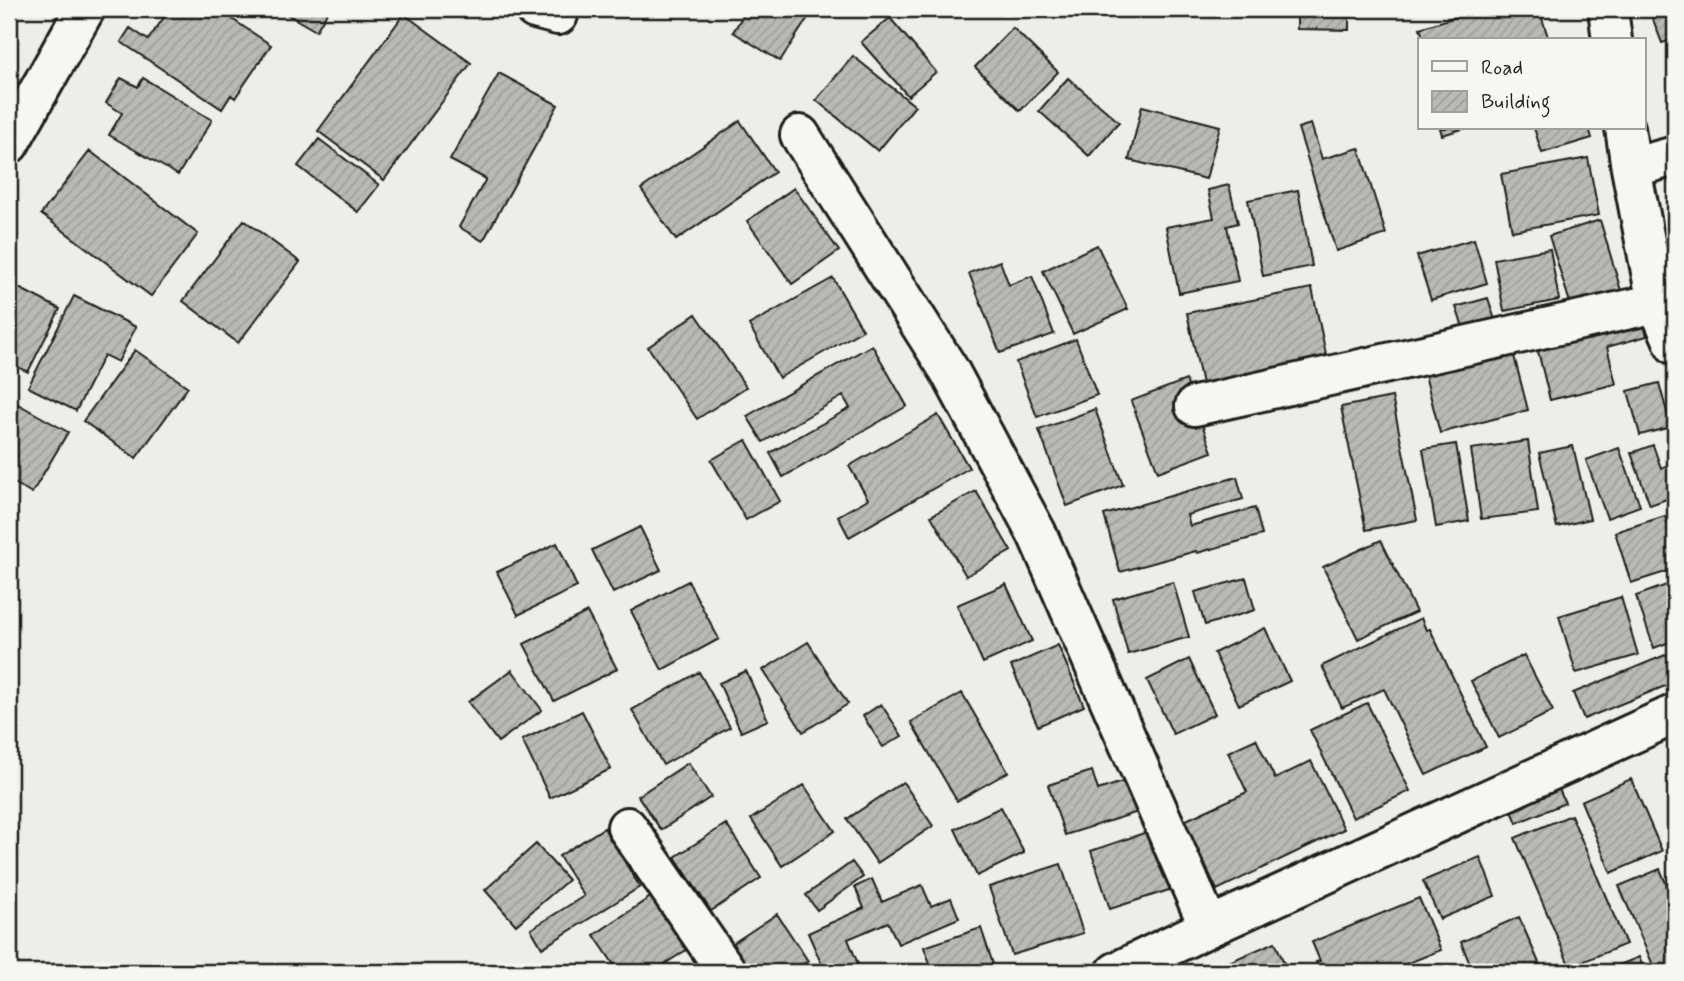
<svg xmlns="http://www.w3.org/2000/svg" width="1684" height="981" font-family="Mynerve,sans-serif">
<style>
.building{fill:url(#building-hatch);stroke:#1c1c1c;stroke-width:2}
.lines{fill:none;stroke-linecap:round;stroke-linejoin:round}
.minor-casing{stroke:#1c1c1c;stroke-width:44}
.minor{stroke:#f6f6f2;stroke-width:38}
</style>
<defs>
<pattern id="building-hatch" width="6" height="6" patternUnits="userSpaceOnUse" patternTransform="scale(1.75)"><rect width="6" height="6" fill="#b9b9b6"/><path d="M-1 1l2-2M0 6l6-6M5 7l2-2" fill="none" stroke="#9e9e9c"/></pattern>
</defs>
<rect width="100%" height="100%" fill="#edede9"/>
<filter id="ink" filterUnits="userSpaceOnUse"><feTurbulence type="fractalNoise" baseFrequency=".0143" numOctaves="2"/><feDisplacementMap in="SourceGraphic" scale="14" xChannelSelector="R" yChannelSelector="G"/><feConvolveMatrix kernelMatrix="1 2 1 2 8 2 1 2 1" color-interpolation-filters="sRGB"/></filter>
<g filter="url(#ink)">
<path class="building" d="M170,9H217L271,45L235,98L231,95L222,109L121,42L130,28L148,40Z
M278,9H329L316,31Z
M747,9H804L811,13L780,61L733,32Z
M1297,9H1349V30L1297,29Z
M1481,9H1539L1549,40H1424L1420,28Z
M1649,9H1675V39L1662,43Z
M404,14L471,63L384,180L318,131Z
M890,18L936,72L908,96L861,42Z
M1013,28L1058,72L1020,111L975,67Z
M853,56L915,106L878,151L816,100Z
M1670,56H1675V97Z
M499,73L558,105L483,241L459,227L486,179L450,160Z
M121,78L138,87L143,78L212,120L178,175L109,135L122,113L106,103Z
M1068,78L1119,122L1089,156L1039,111Z
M1142,106L1220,126L1206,179L1129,160Z
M740,121L775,172L676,240L641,189Z
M1311,124L1322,159L1359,148L1386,234L1336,251L1298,128Z
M1440,128H1466L1442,135Z
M1534,128H1589L1592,138L1542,153Z
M319,139L379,185L358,212L298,166Z
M90,151L198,234L151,296L41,214Z
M1588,158L1599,215L1512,231L1501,174Z
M1229,185L1238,223L1227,226L1238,281L1179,293L1166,227L1214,218L1208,190Z
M794,188L839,251L792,284L747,221Z
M1298,190L1312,266L1263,276L1248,200Z
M244,220L300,262L238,343L183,301Z
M1600,220L1622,294L1572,309L1549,236Z
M1474,239L1487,283L1431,300L1417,256Z
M1097,245L1128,309L1073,334L1043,271Z
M1550,249L1559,300L1504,311L1494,259Z
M1000,261L1009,285L1032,276L1054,334L1000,353L969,273Z
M833,278L863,330L779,378L749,325Z
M9,283L60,309L28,372L9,363Z
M1312,288L1327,359L1202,384L1187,313Z
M74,296L136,327L118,362L104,355L76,411L28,387Z
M1488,298L1495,320L1464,330L1456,307Z
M1640,311L1647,336L1607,347L1616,384L1550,400L1535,339Z
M696,314L746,387L697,419L648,347Z
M1076,339L1097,395L1037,417L1016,362Z
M872,345L907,406L783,477L770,453L850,408L843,396L763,442L747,416Z
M135,350L188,387L136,458L83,421Z
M1513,352L1528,410L1440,433L1425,375Z
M1186,380L1212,452L1158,472L1131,401Z
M1659,383L1671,427L1640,435L1628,391Z
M1392,397L1417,520L1366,530L1341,407Z
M9,399L68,432L32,493L9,480Z
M1095,409L1123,485L1067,506L1039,430Z
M938,415L969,468L849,537L838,516L868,499L849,466Z
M746,440L780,501L746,520L711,460Z
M1528,441L1538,512L1481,519L1471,449Z
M1456,444L1469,521L1436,527L1423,449Z
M1653,445L1661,468L1675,462V496L1650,505L1631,453Z
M1573,446L1590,519L1557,527L1539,453Z
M1619,448L1640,506L1607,518L1586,460Z
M1237,477L1243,499L1187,515L1190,526L1255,508L1262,535L1197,553L1196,551L1120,572L1104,515Z
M976,491L1011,551L966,576L931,516Z
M1665,516L1675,546V569L1631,583L1615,532Z
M640,527L661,570L613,593L592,550Z
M1381,540L1416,612L1358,639L1323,567Z
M557,543L577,587L518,615L497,572Z
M1246,578L1255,610L1205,625L1195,592Z
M688,581L719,639L662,670L631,611Z
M1173,582L1189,637L1128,654L1113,599Z
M1675,582V640L1654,648L1636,596Z
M1006,584L1032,641L983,663L957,605Z
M1621,597L1638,655L1576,673L1559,616Z
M587,612L617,669L554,701L524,644Z
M1421,618L1426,630L1430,629L1486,747L1426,775L1384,689L1342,708L1322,666Z
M1265,628L1290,681L1239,705L1214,653Z
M808,642L848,704L803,732L763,670Z
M1058,645L1084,706L1038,726L1011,666Z
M1675,651V682L1584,719L1573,693Z
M1524,655L1553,711L1499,738L1471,681Z
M1189,659L1215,714L1173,734L1147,680Z
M512,670L542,710L498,742L468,702Z
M746,671L768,720L741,732L719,683Z
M699,672L730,727L663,765L632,710Z
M962,693L1008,772L957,801L911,722Z
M1367,703L1410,791L1353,818L1310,730Z
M881,704L902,736L883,747L863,716Z
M582,711L611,769L550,798L522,740Z
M1675,725V759L1663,730Z
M1256,739L1275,779L1311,761L1344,829L1217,890L1184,821L1247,792L1228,752Z
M688,763L711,797L661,830L638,796Z
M1092,771L1098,790L1131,779L1141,811L1065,835L1048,785Z
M1553,775L1565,803L1517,823L1506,796Z
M1631,779L1662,851L1611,873L1581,801Z
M903,782L933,826L877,863L847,819Z
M804,785L835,831L782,866L751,819Z
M1001,807L1024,853L977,876L955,829Z
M1571,815L1626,944L1570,967L1515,838Z
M726,824L761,878L711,911L675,857Z
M604,828L640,887L542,948L531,929L584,896L559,856Z
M1153,830L1172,889L1110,909L1091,851Z
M536,844L568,880L516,925L485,890Z
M1480,857L1495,896L1440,919L1423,881Z
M852,862L863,877L817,910L806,895Z
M1061,864L1083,933L1012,955L989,887Z
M1660,869L1675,905V972H1656L1619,886Z
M872,879L882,902L922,885L931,906L951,898L959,918L898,944L888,922L848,939L858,964L839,972H825L808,933L864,908L855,887Z
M658,892L694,945L652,972H619L594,935Z
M1419,898L1441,950L1386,972H1320L1316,962L1320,961L1312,942Z
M777,914L808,961L791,972H751L732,944Z
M1519,917L1543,972H1473L1461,942Z
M981,928L993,964L966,972H933L924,947Z
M1275,942L1288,972H1234L1229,962Z
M1639,957L1645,972H1602Z"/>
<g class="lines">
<g class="minor-casing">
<path id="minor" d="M535,9L558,15
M1608,9L1612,40
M1625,128L1631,168L1657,303L1675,345
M800,135L949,370L1037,534L1209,927
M9,144L85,9
M1631,168L1675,156
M1195,406L1657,303
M627,827L727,972
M1116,972L1209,927L1675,714"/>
</g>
<use href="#minor" class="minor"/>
</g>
</g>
<rect width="1684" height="981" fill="none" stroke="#f6f6f2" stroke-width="35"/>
<rect x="18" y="18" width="1649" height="946" fill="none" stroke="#1c1c1c" stroke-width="2.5" filter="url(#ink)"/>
<rect x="1418" y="38" width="228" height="91" fill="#f6f6f2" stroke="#9f9f9c" stroke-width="2"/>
<rect x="1432" y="61" width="35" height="10" fill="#f6f6f2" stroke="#9f9f9c" stroke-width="2"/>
<text x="1481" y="74" font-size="21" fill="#1c1c1c">Road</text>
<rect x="1432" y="91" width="35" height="21" fill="url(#building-hatch)" stroke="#9f9f9c" stroke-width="2"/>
<text x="1481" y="108" font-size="21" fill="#1c1c1c">Building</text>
</svg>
